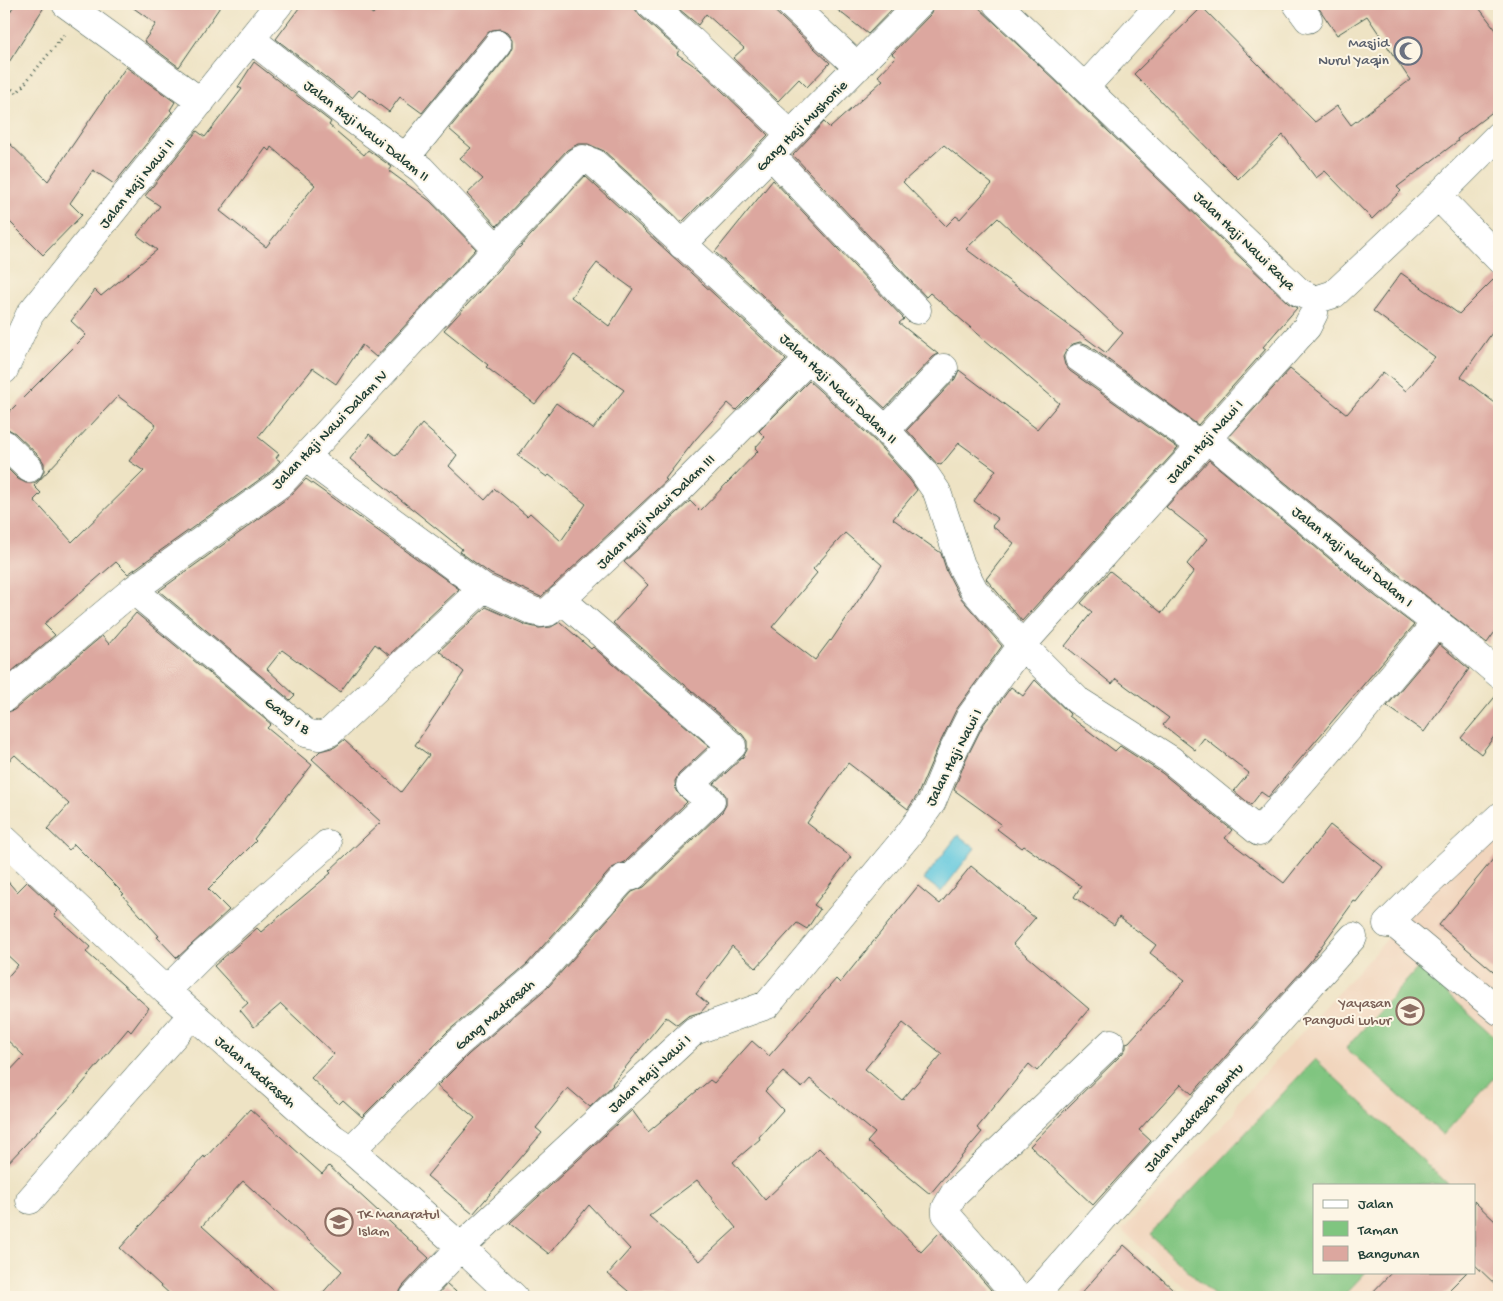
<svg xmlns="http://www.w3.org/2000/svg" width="1503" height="1301" font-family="'Gochi Hand',sans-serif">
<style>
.built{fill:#f1d5bd;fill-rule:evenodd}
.green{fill:#80c580;stroke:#50815a}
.water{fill:#61c8de;stroke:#408289}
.building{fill:#dca79f;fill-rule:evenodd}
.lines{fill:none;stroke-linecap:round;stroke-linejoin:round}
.minor-casing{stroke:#3e564a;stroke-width:29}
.path{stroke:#3e564a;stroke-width:3;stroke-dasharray:1 4;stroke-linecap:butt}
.minor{stroke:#fff;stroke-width:28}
.labels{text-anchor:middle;stroke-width:4;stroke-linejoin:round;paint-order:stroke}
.worship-label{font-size:15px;fill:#5b616d;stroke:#fcf5e5;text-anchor:end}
.street-label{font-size:15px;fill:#1f3d34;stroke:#fcf5e5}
.education-label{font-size:15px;fill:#785e54;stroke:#fcf5e5;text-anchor:end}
</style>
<rect width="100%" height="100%" fill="#fcf5e5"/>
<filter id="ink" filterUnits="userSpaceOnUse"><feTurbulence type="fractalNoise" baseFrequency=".02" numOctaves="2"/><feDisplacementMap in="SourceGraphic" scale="10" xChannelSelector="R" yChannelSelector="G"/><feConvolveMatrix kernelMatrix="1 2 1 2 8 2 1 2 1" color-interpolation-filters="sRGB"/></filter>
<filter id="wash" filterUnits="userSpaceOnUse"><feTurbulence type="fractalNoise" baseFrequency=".0096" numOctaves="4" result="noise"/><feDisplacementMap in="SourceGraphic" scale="20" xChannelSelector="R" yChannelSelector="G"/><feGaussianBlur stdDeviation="1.12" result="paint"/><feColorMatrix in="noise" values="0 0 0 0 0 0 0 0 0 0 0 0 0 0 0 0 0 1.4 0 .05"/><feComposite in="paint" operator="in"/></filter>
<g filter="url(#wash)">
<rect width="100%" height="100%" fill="#eee3c4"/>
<path class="built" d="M1499,817V1297H1195L1122,1230L1234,1114L1236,1104ZM1314,1185H1474V1272H1314Z"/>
<path class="green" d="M1418,968L1499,1041V1073L1443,1135L1346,1048Z
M1315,1059L1448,1184L1314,1185V1272H1366L1342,1297H1217L1150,1235Z"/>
<path class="water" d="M958,835L975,848L941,892L924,879Z"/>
<g id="blocks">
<path class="building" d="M15,4H46L4,70V21Z
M128,4H222L179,67L144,41L156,24Z
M302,4H358L373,14L380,4H635V9L640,16L679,50L677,54L699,69L768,135L682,222L604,151L588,144H578L567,150L497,226L467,194L483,179L460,158L471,148L449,129L510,53L513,47V39L508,32L500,29L492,30L486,34L422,113L400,97L389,112L359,90L352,98L276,39Z
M673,4H767L830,63L807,87L799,79L778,101L733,58L744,48L706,14L698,25Z
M830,4H897L868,34Z
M934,4H975L1288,303L1297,308L1263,347L1266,349L1198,425L1088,345L1080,342L1073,344L1067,349L1063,357L1065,365L1070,371L1178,448L1022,621L986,579L1014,543L992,526L998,519L974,501L996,470L959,443L941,465L939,464L938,465L907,430L955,379L959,370L1037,429L1059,403L930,293L926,297L793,155L824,122L830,128L883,80L878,76L896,57L892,54L930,15L934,8ZM944,145L992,184L960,219L956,216L946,226L903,182ZM998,218L1123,333L1106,353L966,249Z
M1316,4H1476L1499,34V107L1457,139L1458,141L1397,187L1401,191L1372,219L1325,171L1316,178L1283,135L1238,179L1134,74L1202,7L1315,122L1337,106L1351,125L1410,80L1367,16L1337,35Z
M254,62L331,122L329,125L364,155L368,150L392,167L389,171L430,201L476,249L376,357L362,345L336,384L313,368L258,437L279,454L276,458L280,461L270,472L128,574L116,562L44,624L55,635L4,678V465L18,479L26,483H34L40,479L44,471V463L40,457L15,433L8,429H4V417L86,335L71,321L95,290L101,296L157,250L137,235L160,206L145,196L197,131L205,137L242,89L238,87ZM271,147L315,185L266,247L220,211L266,148L269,151ZM118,396L156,425L129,461L144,471L72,542L34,500L41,493L34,486Z
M126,67L175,102L170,110L172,112L114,184L93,170L70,203L82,215L43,255L4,216V138L48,181Z
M585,176L786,360L736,410L728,403L695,440L665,479L667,480L541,597L491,574L460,552L462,549L350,459L369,434L396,456L422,424L457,455L449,466L485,500L495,489L527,516L530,513L561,541L586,504L549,475L547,477L518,456L556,403L593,429L624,390L574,355L535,404L486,367L488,365L444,330ZM597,263L633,289L609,326L571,297Z
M773,180L904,319L899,323L938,354L933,357L885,408L715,252Z
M1401,273L1459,314L1499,274V323L1461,377L1499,406V626L1487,643L1394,571L1229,437L1290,369L1347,414L1383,372L1406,391L1435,357L1373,311Z
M809,381L875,441L910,480L917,490L893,519L941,553L947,572L960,597L1002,646L956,710L938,747L918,794L908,809L848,763L807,823L851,857L814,905L820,909L807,929L797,923L756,968L732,946L696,994L708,1004L701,1012L688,1016L677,1025L666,1017L612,1084L613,1085L590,1107L568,1088L536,1128L542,1133L473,1214L427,1176L475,1118L437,1086L469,1054L548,987L632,892L644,887L722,812L726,805V796L721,789L714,784L743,757L747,750V741L742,734L613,623L648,585L624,562L690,501L700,511L758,451L755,448L765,437L759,431ZM845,533L882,565L831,641L830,640L815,660L772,627L817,573L813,569Z
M1209,460L1374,595L1414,625L1268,797L1261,792L1251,805L1234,791L1249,773L1204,738L1195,750L1163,725L1169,718L1116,679L1112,684L1065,646L1092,612L1081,603L1110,571L1162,613L1194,571L1187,564L1207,539L1166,507Z
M306,479L459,589L389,655L375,644L340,692L282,650L267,669L295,695L290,700L159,591L289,497Z
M486,607L526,625L539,628L551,627L560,622L591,649L593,647L709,746L679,774L675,781L676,791L687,802L625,862L612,868L527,964L447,1032L362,1117L343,1100L339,1104L311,1078L334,1054L281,1004L254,1027L240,1010L248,1003L214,966L257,928L261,932L331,873L329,871L381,822L312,759L320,751L335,747L344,740L401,792L429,755L415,745L464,672L439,651Z
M136,613L271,724L267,728L312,765L254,839L256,841L208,889L229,910L177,958L157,937L159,936L122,895L124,894L74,844L69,850L47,829L69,804L15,755L4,765V713L14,710L102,636L109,644Z
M1439,644L1469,669L1424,732L1387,706Z
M1035,680L1070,714L1069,716L1115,751L1120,746L1162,773L1232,830L1225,838L1284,883L1330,825L1383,867L1356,902L1354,901L1310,962L1192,1094L1181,1084L1139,1130L1151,1141L1093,1205L1030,1146L1070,1105L1122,1054L1126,1048V1043L1129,1042L1185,980L1150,953L1156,945L1119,917L1114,925L1074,897L1081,886L1024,846L1022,848L997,829L1001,824L954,790L966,759L983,725L1011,687L1023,696Z
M1499,692V730L1481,754L1461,738Z
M1499,852V976L1439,925Z
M971,866L1035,918L1013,944L1089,1009L1037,1071L1029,1064L977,1128L982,1132L930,1194L867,1142L875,1133L810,1079L802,1088L783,1072L765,1091L783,1110L759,1137L760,1139L733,1162L765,1200L819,1148L921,1252L940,1232L992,1291L986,1297H635L608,1274L630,1249L589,1205L549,1254L510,1223L632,1110L648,1132L710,1080L714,1083L752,1041L769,1056L836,979L840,983L918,886L940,904ZM903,1023L942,1054L902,1100L865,1069ZM697,1180L736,1228L700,1261L649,1216Z
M4,877L17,892L27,882L58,911L54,915L90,947L86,952L149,1008L131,1032L128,1029L78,1089L4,1167V1077L24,1056L4,1037V981L18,965L4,952Z
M250,1109L322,1174L329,1166L429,1258L403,1286L399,1293V1297H319L342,1271L243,1181L202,1226L281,1297H173L120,1248L204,1156L205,1158Z
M1474,1201L1499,1225V1288L1474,1264Z
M1124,1245L1182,1297H1078Z
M1392,1272H1467L1442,1297H1368Z
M447,1284L462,1297H435Z"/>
</g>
</g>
<g filter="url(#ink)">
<use href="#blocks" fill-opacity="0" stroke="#3e564a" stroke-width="1"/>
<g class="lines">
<g class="minor-casing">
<path id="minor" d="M66,4L201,102
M650,4L691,40L790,134
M790,4L858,67
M997,4L1299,292L1315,300L1334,294L1438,196L1499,135
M1297,4L1308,19
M251,39L350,117L421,169L497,249
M1085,87L1161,4
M771,155L917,310
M406,157L498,44
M1438,196L1499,259
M682,245L919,4
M1079,358L1200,445
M4,370L30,314L279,4
M886,430L944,368
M1206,438L1384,583L1455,637L1499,674
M4,444L29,468
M305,457L483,588L533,611L542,613L548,612L679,490L809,359
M133,590L306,733L319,736L330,732L483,588
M4,698L133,590L280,484L578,161L583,159L594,163L602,170L886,430L922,470L937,492L961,565L974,590L1022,645L1077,700L1171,760L1259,832L1349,728L1436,623
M4,839L166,991L333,1138L351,1150L461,1247L514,1297
M1391,921L1499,1011
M1387,924L1425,886L1499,817
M166,991L200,957L327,844
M351,1150L458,1043L538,975L624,878L633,876L711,801L690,785L732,746L561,599
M30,1200L192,1015
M414,1297L461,1247L694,1031L767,1005L909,834L932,802L952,753L970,717L1022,645L1307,327L1314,313L1315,300
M1018,1297L946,1214V1208L954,1194L1111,1043
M1033,1297L1353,937"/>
</g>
<path class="path" d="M4,83L17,93L64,35"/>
<use href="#minor" class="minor"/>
</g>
</g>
<defs>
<g id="mosque-ring" transform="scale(1.4375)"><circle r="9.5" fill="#fcf5e5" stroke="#6b7280" stroke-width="1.5"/><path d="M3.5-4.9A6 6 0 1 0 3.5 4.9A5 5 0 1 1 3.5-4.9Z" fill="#6b7280"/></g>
<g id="school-ring" transform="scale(1.4375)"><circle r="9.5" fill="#fcf5e5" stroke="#8d6e63" stroke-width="1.5"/><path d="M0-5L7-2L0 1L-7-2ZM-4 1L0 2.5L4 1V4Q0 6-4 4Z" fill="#8d6e63"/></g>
</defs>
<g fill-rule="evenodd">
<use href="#mosque-ring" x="1408" y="51"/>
<use href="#school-ring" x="1410" y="1011"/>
<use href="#school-ring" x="339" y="1222"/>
</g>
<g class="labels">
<g class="worship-label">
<text x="1389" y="47">Masjid<tspan x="1389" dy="17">Nurul Yaqin</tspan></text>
</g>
<g class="street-label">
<text transform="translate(801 125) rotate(-45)" y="5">Gang Haji Mushonie</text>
<text transform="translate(367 130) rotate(38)" y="5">Jalan Haji Nawi Dalam II</text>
<text transform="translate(136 183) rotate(-51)" y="5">Jalan Haji Nawi II</text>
<text transform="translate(1245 240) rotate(44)" y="5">Jalan Haji Nawi Raya</text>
<text transform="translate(839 388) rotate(43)" y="5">Jalan Haji Nawi Dalam II</text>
<text transform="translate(329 429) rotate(-46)" y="5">Jalan Haji Nawi Dalam IV</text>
<text transform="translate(1204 441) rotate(-48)" y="5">Jalan Haji Nawi I</text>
<text transform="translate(655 511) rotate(-44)" y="5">Jalan Haji Nawi Dalam III</text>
<text transform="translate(1353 556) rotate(39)" y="5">Jalan Haji Nawi Dalam I</text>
<text transform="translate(288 715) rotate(36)" y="5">Gang I B</text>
<text transform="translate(953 757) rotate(-63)" y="5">Jalan Haji Nawi I</text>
<text transform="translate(494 1014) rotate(-41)" y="5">Gang Madrasah</text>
<text transform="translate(256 1071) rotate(41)" y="5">Jalan Madrasah</text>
<text transform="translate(649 1073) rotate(-43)" y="5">Jalan Haji Nawi I</text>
<text transform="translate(1193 1117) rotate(-48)" y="5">Jalan Madrasah Buntu</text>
</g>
<g class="education-label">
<text x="1391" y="1007">Yayasan<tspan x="1391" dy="17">Pangudi Luhur</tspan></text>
<text x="358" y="1218" text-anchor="start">TK Manaratul<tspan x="358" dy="17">Islam</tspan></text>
</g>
</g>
<rect width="1503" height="1301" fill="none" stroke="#fcf5e5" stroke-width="20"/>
<rect x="1313" y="1184" width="162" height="90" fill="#fcf5e5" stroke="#a4ab9e"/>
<rect x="1323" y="1200" width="25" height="8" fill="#ffffff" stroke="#a4ab9e"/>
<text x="1358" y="1208" font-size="15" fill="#1f3d34">Jalan</text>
<rect x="1323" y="1221" width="25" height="15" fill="#80c580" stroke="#a4ab9e"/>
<text x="1358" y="1234" font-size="15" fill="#1f3d34">Taman</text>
<rect x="1323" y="1246" width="25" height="15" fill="#dca79f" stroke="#a4ab9e"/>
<text x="1358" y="1258" font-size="15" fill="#1f3d34">Bangunan</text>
</svg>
